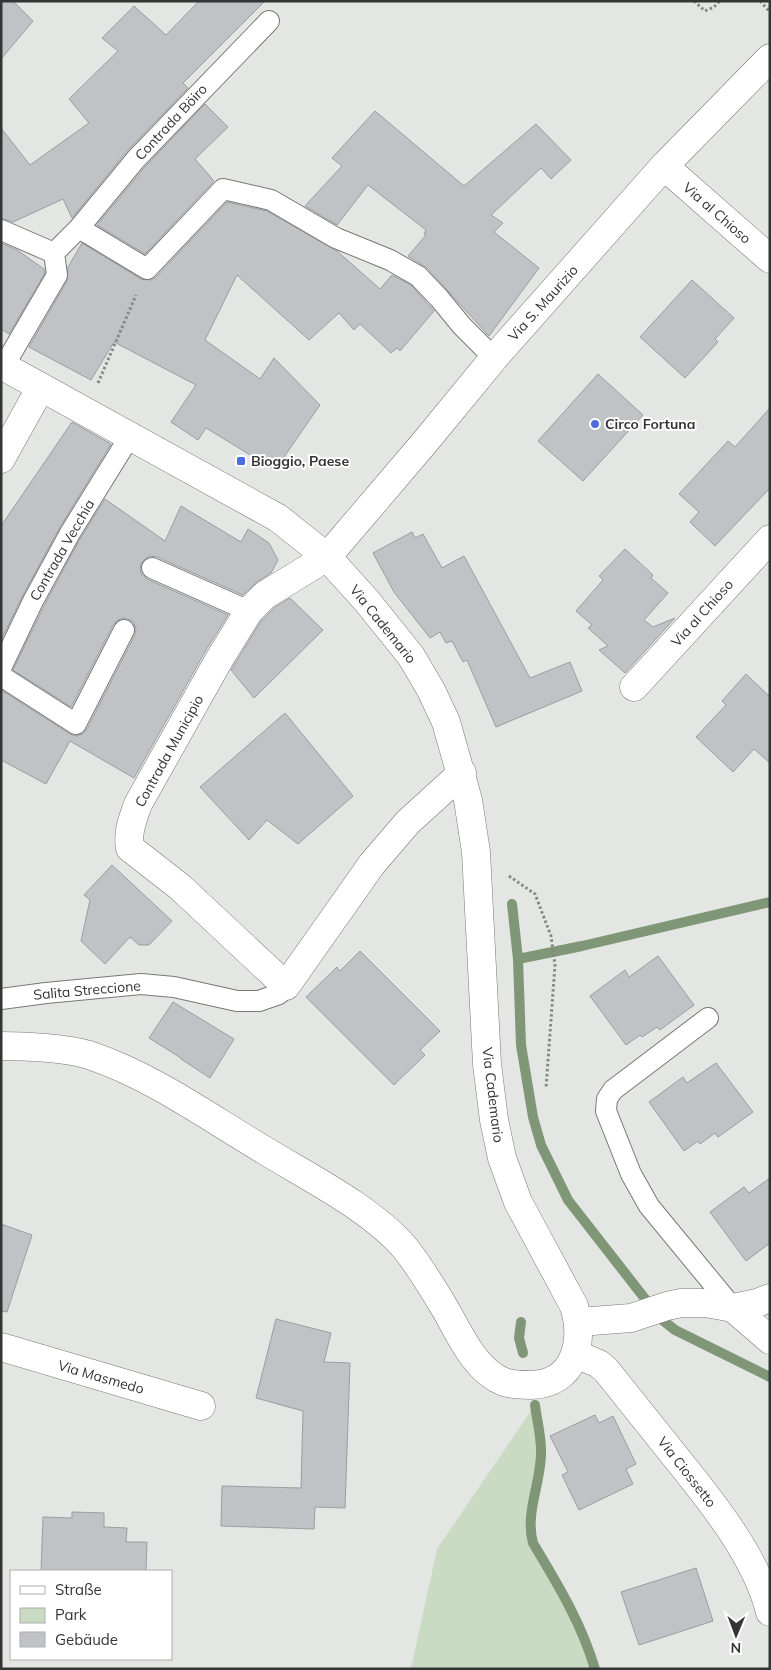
<svg xmlns="http://www.w3.org/2000/svg" width="771" height="1670" font-family="Mulish,sans-serif">
<style>
.green{fill:#cadbc4}
.lines{fill:none;stroke-linecap:round;stroke-linejoin:round}
.stream{stroke:#7f9776;stroke-width:10}
.building{fill:#c1c2c5;stroke:#9b9da0}
.service-casing{stroke:#777976;stroke-width:22}
.minor-casing{stroke:#777976;stroke-width:29}
.tertiary-casing{stroke:#777976;stroke-width:29}
.path{stroke:#868786;stroke-width:3;stroke-dasharray:2.5 2.5;stroke-linecap:butt}
.service{stroke:#fff;stroke-width:20}
.minor{stroke:#fff;stroke-width:28}
.tertiary{stroke:#fff;stroke-width:28}
.poi-dot{fill:#4e6be0;stroke:#fff;stroke-width:2}
.labels{text-anchor:middle;stroke-width:4;stroke-linejoin:round;paint-order:stroke}
.street-label{font-size:14px;fill:#343534;stroke:#fff}
.poi-label{font-size:14px;font-weight:bold;fill:#343534;stroke:#fff;text-anchor:start}
</style>
<rect width="100%" height="100%" fill="#e3e6e3"/>
<path class="green" d="M535,1405C537,1421 542,1439 541,1455C540,1485 525,1514 533,1543C558,1585 581,1622 595,1669H411L437,1549Z"/>
<g class="lines">
<path class="stream" d="M512,904L518,959L521,1045L533,1117L541,1145L568,1200L660,1318L675,1330L770,1377
M518,959L582,946L770,902
M521,1322L519,1338L523,1353
M535,1405C537,1421 542,1439 541,1455C540,1485 525,1514 533,1543C558,1585 581,1622 595,1669"/>
</g>
<path class="building" d="M1,1H13L33,21L1,59Z
M199,1H265L183,83L188,88L127,151L72,218L63,199L13,222L1,218V128L30,165L89,123L69,99L118,51L102,38L134,6L166,35Z
M205,104L228,127L195,159L214,181L145,254L97,225L145,167Z
M375,111L464,186L536,124L571,160L551,179L541,168L491,215L503,223L494,232L539,268L489,336L427,268L408,256L426,235L424,234L426,230L368,185L337,225L305,206L342,166L332,158Z
M227,202L267,211L337,251L380,289L392,275L411,285L434,311L400,351L397,348L391,353L360,324L354,330L339,313L309,340L237,275L205,340L260,379L274,358L320,405L275,470L206,428L198,440L171,422L196,385L114,342L91,380L29,347L67,281L68,267L82,243L141,279L151,280L156,277Z
M1,243L17,250L44,269L45,273L9,334L1,329Z
M692,280L734,318L715,339L718,342L685,378L640,337Z
M598,374L643,415L583,481L538,441Z
M770,408V488L715,546L690,522L699,512L679,494L728,441L735,447Z
M72,422L111,444L60,527L23,595L1,640V526Z
M105,499L165,541L181,506L241,542L248,529L269,543L278,560L271,573L257,582L243,595L157,557L150,556L145,559L141,564L140,569L142,575L147,579L228,615L206,650L134,778L70,741L46,784L1,760V690L70,734L76,736L83,734L87,729L135,635L136,629L134,623L130,620L123,618L117,620L113,625L71,707L13,670L44,606L80,539Z
M412,532L415,538L423,534L442,568L464,556L530,678L570,662L582,691L496,727L467,660L463,662L452,641L446,643L440,632L430,638L394,592L373,553Z
M625,549L653,575L651,578L668,593L644,620L653,627L675,618L625,673L599,650L608,646L588,628L592,625L576,611L603,580L599,576Z
M290,598L323,630L254,698L231,670L261,621L275,607Z
M746,674L770,697V763L754,749L733,772L696,737L726,705L722,701Z
M285,713L353,796L298,844L267,820L249,840L200,787Z
M112,865L172,921L149,945H139L130,937L105,964L81,941L90,900L84,895Z
M360,951L440,1031L420,1050L425,1055L394,1085L306,997L337,967L340,971Z
M658,956L694,1005L660,1030L657,1027L642,1037L640,1035L626,1045L590,996L625,970L629,977Z
M173,1002L234,1039L210,1078L181,1059V1058L149,1038Z
M716,1063L753,1112L718,1137L715,1133L700,1144L698,1141L684,1151L649,1102L683,1077L687,1083Z
M770,1178V1243L746,1261L710,1212L744,1187L749,1193Z
M1,1224L32,1235L7,1312L1,1311Z
M276,1319L331,1333L324,1362L350,1363L345,1508L315,1507L314,1529L221,1526L222,1486L301,1488L303,1411L256,1398Z
M595,1415L599,1423L613,1416L636,1464L626,1469L633,1484L579,1510L562,1475L568,1472L550,1436Z
M72,1512L104,1513V1527L127,1528L126,1542H147L146,1571H41L43,1517L72,1518Z
M696,1568L713,1621L639,1645L621,1592Z"/>
<g class="lines">
<g class="service-casing">
<path id="service" d="M79,228L136,159L269,21
M1,230L54,253L79,228L147,269L223,189L271,200L336,238L390,260L418,276L439,298L462,326L494,358
M4,366L57,275L54,253
M152,568L249,611
M1,668L33,601L70,533L130,436
M1,676L76,724L124,630
M1,999L46,993L141,984L174,987L237,1001H259L279,994L286,986
M708,1018L613,1090L607,1099L606,1111L631,1174L649,1206L733,1308"/>
</g>
<g class="minor-casing">
<path id="minor" d="M664,166L770,259
M1,459L41,387
M327,557L265,595L249,611L220,658L138,804C133,819 127,832 130,848L180,887L286,986L372,864L408,822L462,773
M634,687L770,539
M733,1308L770,1340
M579,1322L631,1318L667,1306L681,1303H706L733,1308L757,1303L770,1298
M1,1347L201,1406
M576,1354L599,1364L606,1370C630,1400 654,1430 678,1460C712,1502 757,1558 770,1612"/>
</g>
<g class="tertiary-casing">
<path id="tertiary" d="M1,365L278,518L327,557L366,600L411,656L431,690L446,722L468,800L476,852L487,1064L494,1120L502,1158L518,1202L574,1306C585,1342 575,1384 531,1385C521,1385 513,1385 504,1382C476,1371 461,1337 447,1312C434,1290 421,1268 405,1248C372,1209 308,1177 264,1150C207,1116 152,1076 89,1055C67,1048 25,1046 1,1046
M327,557L425,442L494,358L664,166L770,58"/>
</g>
<path class="path" d="M694,1L705,11L714,7L720,1
M760,1L770,12
M98,383L136,295
M509,876L535,894L551,936L555,965L546,1088"/>
<use href="#service" class="service"/>
<use href="#minor" class="minor"/>
<use href="#tertiary" class="tertiary"/>
</g>
<g class="poi-dot">
<circle cx="595" cy="424" r="5"/>
<rect x="236" y="456" width="10" height="10" rx="2.5"/>
</g>
<g class="labels">
<g class="street-label">
<text transform="translate(171 122) rotate(-47)" y="5">Contrada Böiro</text>
<text transform="translate(717 213) rotate(41)" y="5">Via al Chioso</text>
<text transform="translate(543 303) rotate(-48)" y="5">Via S. Maurizio</text>
<text transform="translate(62 550) rotate(-60)" y="5">Contrada Vecchia</text>
<text transform="translate(702 613) rotate(-48)" y="5">Via al Chioso</text>
<text transform="translate(383 624) rotate(51)" y="5">Via Cademario</text>
<text transform="translate(169 751) rotate(-61)" y="5">Contrada Municipio</text>
<text transform="translate(87 990) rotate(-5)" y="5">Salita Streccione</text>
<text transform="translate(493 1095) rotate(83)" y="5">Via Cademario</text>
<text transform="translate(101 1377) rotate(16)" y="5">Via Masmedo</text>
<text transform="translate(687 1472) rotate(52)" y="5">Via Ciossetto</text>
</g>
<g class="poi-label">
<text x="605" y="429">Circo Fortuna</text>
<text x="251" y="466">Bioggio, Paese</text>
</g>
</g>
<rect width="771" height="1670" fill="none" stroke="#343534" stroke-width="5"/>
<rect x="10" y="1570" width="162" height="90" fill="#ffffff" stroke="#aeaeae"/>
<rect x="20" y="1586" width="25" height="8" fill="#ffffff" stroke="#aeaeae"/>
<text x="55" y="1595" font-size="15" fill="#343534">Straße</text>
<rect x="20" y="1608" width="25" height="15" fill="#cadbc4" stroke="#aeaeae"/>
<text x="55" y="1620" font-size="15" fill="#343534">Park</text>
<rect x="20" y="1632" width="25" height="15" fill="#c1c2c5" stroke="#aeaeae"/>
<text x="55" y="1645" font-size="15" fill="#343534">Gebäude</text>
<g transform="translate(736 1635) rotate(181)" stroke="#ffffff" stroke-width="4" paint-order="stroke">
<path d="M0-4L9 19L0 12L-9 19Z" fill="#343534"/>
<text y="-8" font-size="14" font-weight="bold" text-anchor="middle" fill="#343534">N</text>
</g>
</svg>
